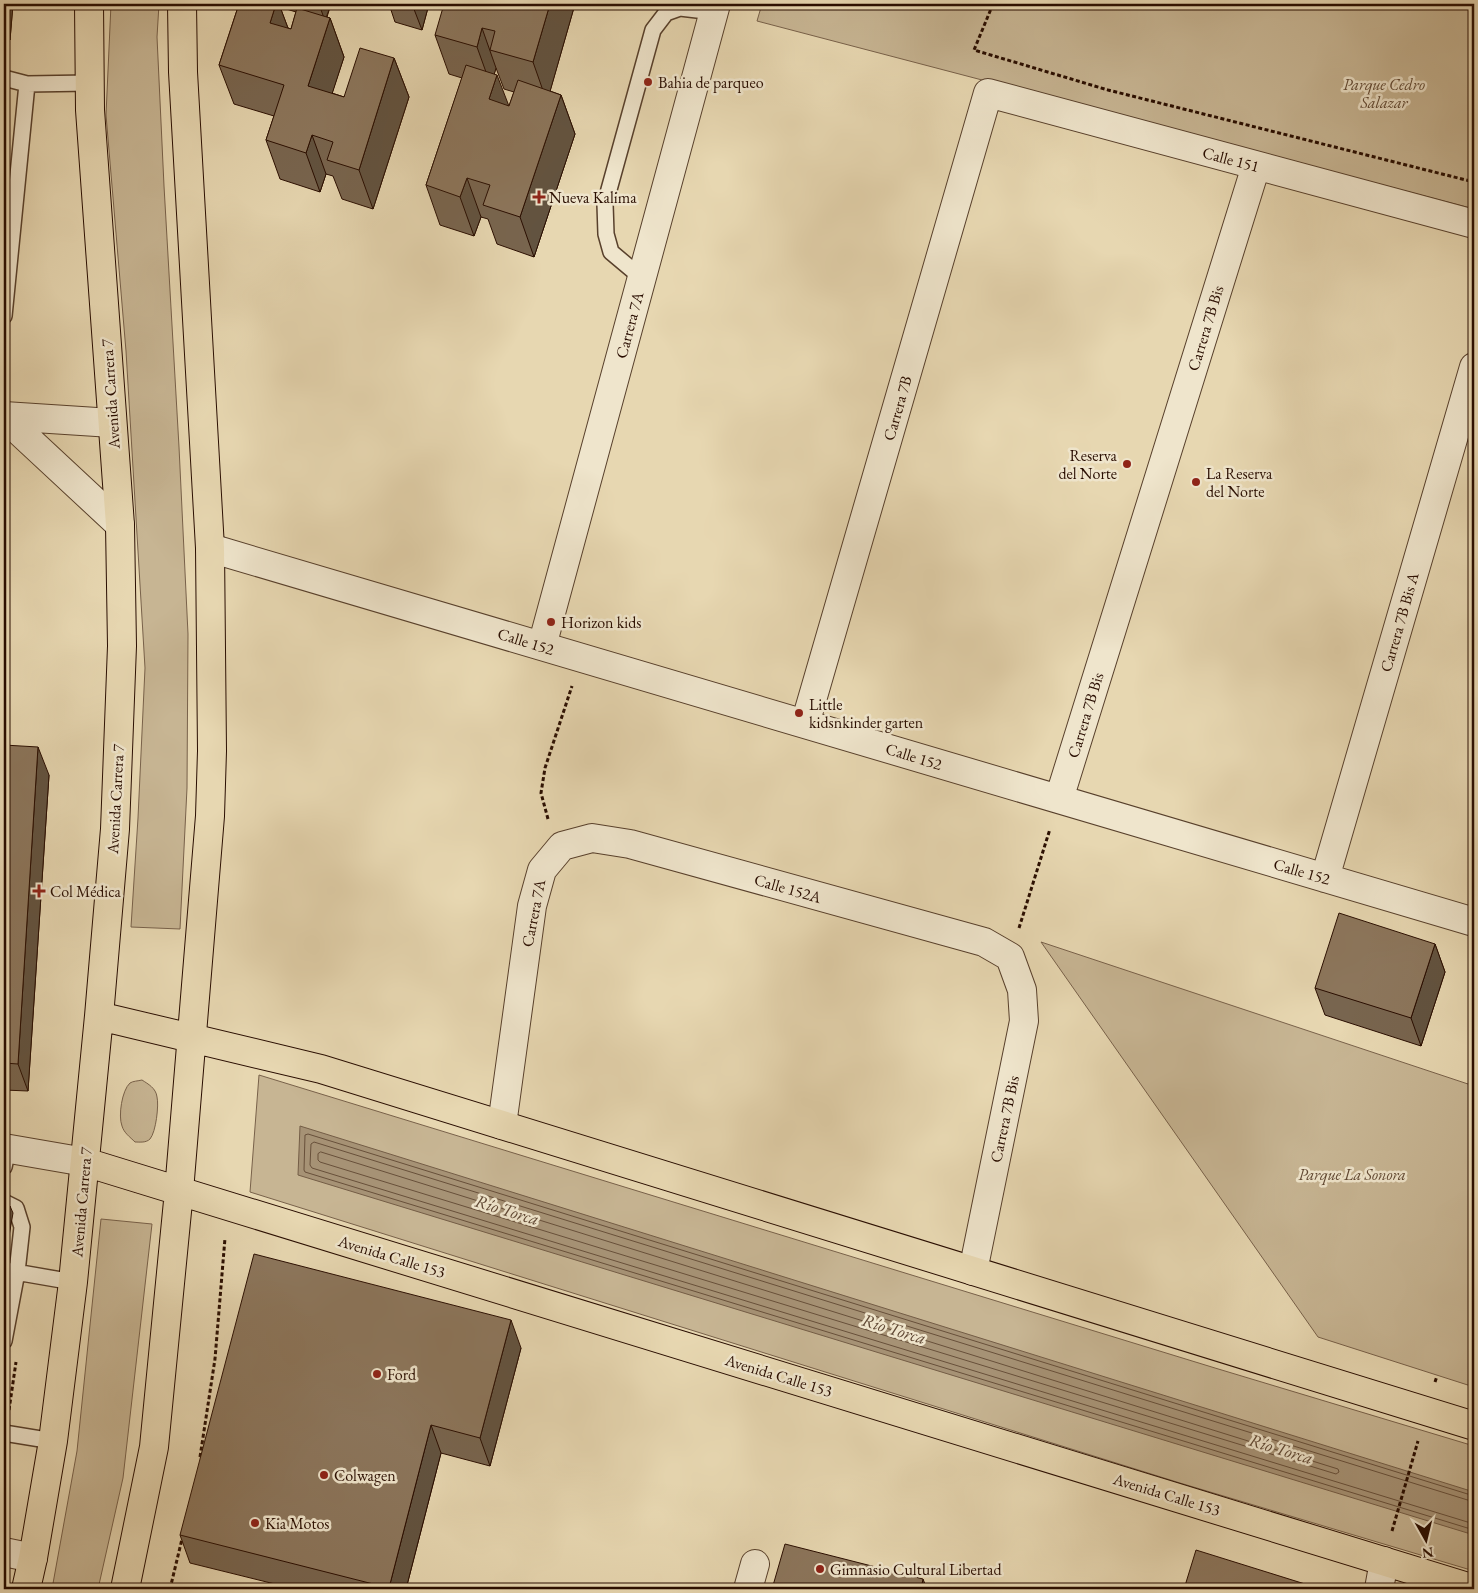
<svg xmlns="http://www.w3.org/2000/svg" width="1478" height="1593" font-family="'EB Garamond',serif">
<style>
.green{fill:#c7b593;stroke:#78614a}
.water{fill:#a69275;stroke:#745d46}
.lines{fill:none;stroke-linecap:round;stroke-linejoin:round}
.shore{stroke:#68503a;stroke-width:1}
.lane-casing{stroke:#58402c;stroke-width:18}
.street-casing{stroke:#58402c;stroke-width:30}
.primary-casing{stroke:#290d00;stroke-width:30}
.path{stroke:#290d00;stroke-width:3;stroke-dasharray:4 2.5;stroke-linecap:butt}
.lane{stroke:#efe5cc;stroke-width:15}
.street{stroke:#efe5cc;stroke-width:28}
.primary{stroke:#e7d7b1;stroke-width:28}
.wall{fill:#78654f;stroke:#290d00;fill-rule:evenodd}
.shaded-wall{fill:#625340;stroke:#290d00}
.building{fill:#8c765c;stroke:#290d00}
.poi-dot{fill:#8f2418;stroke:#efe5cc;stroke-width:2}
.labels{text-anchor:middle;stroke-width:5;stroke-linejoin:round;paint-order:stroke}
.poi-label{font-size:16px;fill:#290d00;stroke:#efe5cc;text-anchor:start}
.park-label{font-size:16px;font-style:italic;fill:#604833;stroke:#efe5cc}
.street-label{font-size:16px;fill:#290d00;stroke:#efe5cc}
.water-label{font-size:18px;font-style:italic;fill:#614935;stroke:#efe5cc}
</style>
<rect width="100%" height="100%" fill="#e7d7b1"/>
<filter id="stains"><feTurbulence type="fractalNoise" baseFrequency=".004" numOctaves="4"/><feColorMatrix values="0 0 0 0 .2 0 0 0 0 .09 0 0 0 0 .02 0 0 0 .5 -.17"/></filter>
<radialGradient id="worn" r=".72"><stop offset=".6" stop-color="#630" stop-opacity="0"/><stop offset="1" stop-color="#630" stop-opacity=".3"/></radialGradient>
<path class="green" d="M111,4H159L157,37L164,186L179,447L188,634L187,788L180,929L131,927L138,818L145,668L126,351L106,115Z
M762,4H1474V209L757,21Z
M1041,942L1474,1086V1387L1318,1337Z
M259,1075L1215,1368L1474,1446V1571L1180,1483L250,1192Z
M142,1080C148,1084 156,1088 157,1097C159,1105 156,1132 150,1139C146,1143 140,1142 135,1142C130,1137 124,1133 122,1126C118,1116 122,1090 130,1083C133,1081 138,1081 142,1080Z
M101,1219L152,1224L123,1478L98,1589H52L77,1451Z"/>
<path class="water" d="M300,1126L1474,1492V1535L298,1175Z"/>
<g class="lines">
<path class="shore" d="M321,1152L1338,1469L1339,1472L1336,1474L320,1162L318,1160V1154Z
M1474,1496L308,1134L305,1135L304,1170L305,1172L1474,1530
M1474,1502L314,1142L311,1144L310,1165L312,1168L1474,1524"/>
<g class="lane-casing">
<path id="lane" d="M4,78L27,84L89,83
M642,278L611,252L606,234L605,204L653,30L666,13L680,8L714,12
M4,316L27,84
M4,1167L8,1149
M4,1202L16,1208L22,1227L17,1272L4,1341
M4,1270L73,1282
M4,1433L53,1441"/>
</g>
<g class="street-casing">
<path id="street" d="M4,416L112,423
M4,417L120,525
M210,548L1474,922
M542,646L716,4
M805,724L988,93L1474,224
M1059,799L1256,166
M1325,878L1474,367
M502,1125L532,906L542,870L562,846L592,838L630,844L984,942L1010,957L1022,990L1024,1021L973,1271
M4,1148L85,1162
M4,1552L33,1558
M748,1589L755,1564
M1379,1589L1384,1561"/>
</g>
<g class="primary-casing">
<path id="primary" d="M99,1016L321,1069L1474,1426
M85,1162L1474,1589
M26,1589L33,1558L53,1441L73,1282L99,1016L115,829L122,646L120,525L90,110L89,4
M125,1589L154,1447L179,1191L210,816L212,751L210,548L183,72L182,4"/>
</g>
<path class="path" d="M993,4L974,50L1108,90L1474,182
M548,819L541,793L545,768L572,686
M1019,928L1050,829
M1435,1382L1437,1376
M9,1410L16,1362
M200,1457L215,1359L225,1238
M1392,1531L1418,1441
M170,1589L182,1539"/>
<use href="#lane" class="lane"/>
<use href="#street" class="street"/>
<use href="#primary" class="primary"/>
</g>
<path class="wall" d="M4,4H13L10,40L4,39Z
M239,4H331L327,17L330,18L344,57L332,93L344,97L394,58L409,97L373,209L342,199L333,176L326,174L320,192L280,179L266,140L274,116L234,104L219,65ZM280,7L296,12L291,29L288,28Z
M389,4H429L422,30L395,22Z
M575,4L550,91L561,95L575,134L534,257L497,244L488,219L481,217L474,236L440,225L426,185L462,78L449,74L435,35ZM496,68L504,89L514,92L509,106H508L494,74Z
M4,745L49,775L28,1091L4,1090Z
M1435,944L1445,972L1421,1046L1325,1015L1315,988Z
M521,1348L490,1466L441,1453L406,1589H295L190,1563L180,1535Z"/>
<path class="shaded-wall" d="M4,4H13L10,40L4,23Z
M276,4H279L292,39L270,23Z
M319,4H331L325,21Z
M412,4H429L422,30Z
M550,4H575L547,102L533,62Z
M330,18L344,57L322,125L308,86Z
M482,28L496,68L491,86L477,47Z
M394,58L409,97L373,209L359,170Z
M497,75L512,114L489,99Z
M561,95L575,134L534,257L520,217Z
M312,135L326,174L320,192L306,153Z
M467,178L481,217L474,236L460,197Z
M38,747L49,775L28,1091L18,1064Z
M1435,944L1445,972L1421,1046L1411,1018Z
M10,1206L13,1213L4,1265V1243Z
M511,1320L521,1348L490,1466L480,1438Z
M431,1425L441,1453L406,1589H389V1588Z
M923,1579L927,1589H921Z"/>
<path class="building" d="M239,4H276L270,23L291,29L297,8L330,18L308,86L344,97L360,48L394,58L359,170L327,160L333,142L312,135L306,153L266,140L284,85L219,65Z
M444,4H550L533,62L490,50L495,31L482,28L477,47L435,35Z
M466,65L497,75L489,99L509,106L518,80L561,95L520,217L483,205L490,185L467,178L460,197L426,185Z
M4,745L38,747L18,1064L4,1063Z
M1339,913L1435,944L1411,1018L1315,988Z
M4,1205L10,1206L4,1243Z
M254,1254L511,1320L480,1438L431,1425L389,1588L180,1535Z
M785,1544L923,1579L921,1589H772Z
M1196,1550L1321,1589H1184Z"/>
<g class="poi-dot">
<circle cx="648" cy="82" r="5"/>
<path d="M536.5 189.5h5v5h5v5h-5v5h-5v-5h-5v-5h5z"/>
<circle cx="1127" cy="464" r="5"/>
<circle cx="1196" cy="482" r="5"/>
<circle cx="551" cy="622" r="5"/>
<circle cx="799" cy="713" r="5"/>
<path d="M36.5 883.5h5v5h5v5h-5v5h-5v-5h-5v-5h5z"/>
<circle cx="377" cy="1374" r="5"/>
<circle cx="324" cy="1475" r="5"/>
<circle cx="255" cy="1523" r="5"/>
<circle cx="820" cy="1569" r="5"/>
</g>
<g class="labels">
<g class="poi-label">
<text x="658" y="88">Bahia de parqueo</text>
<text x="549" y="203">Nueva Kalima</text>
<text x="1117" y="461" text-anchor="end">Reserva<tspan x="1117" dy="18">del Norte</tspan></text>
<text x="1206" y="479">La Reserva<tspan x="1206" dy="18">del Norte</tspan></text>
<text x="561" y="628">Horizon kids</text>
<text x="809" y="710">Little<tspan x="809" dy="18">kidsnkinder garten</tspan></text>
<text x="50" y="897">Col Médica</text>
<text x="387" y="1380">Ford</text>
<text x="334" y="1481">Colwagen</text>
<text x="265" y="1529">Kia Motos</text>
<text x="830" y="1575">Gimnasio Cultural Libertad</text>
</g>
<g class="park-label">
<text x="1384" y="90">Parque Cedro<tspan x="1384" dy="18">Salazar</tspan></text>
<text x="1352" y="1180">Parque La Sonora</text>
</g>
<g class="street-label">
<text transform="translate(1231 159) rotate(15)" y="6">Calle 151</text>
<text transform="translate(629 325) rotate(-75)" y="6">Carrera 7A</text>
<text transform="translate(1205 328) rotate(-73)" y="6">Carrera 7B Bis</text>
<text transform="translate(110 394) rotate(-94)" y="6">Avenida Carrera 7</text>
<text transform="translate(897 408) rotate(-74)" y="6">Carrera 7B</text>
<text transform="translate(1399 622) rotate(-74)" y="6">Carrera 7B Bis A</text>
<text transform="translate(526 641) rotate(17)" y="6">Calle 152</text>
<text transform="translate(1085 715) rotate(-73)" y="6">Carrera 7B Bis</text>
<text transform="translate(914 756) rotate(17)" y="6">Calle 152</text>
<text transform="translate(115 799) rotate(-87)" y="6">Avenida Carrera 7</text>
<text transform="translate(1302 871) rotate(16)" y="6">Calle 152</text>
<text transform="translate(788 888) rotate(16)" y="6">Calle 152A</text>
<text transform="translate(533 913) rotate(-79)" y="6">Carrera 7A</text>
<text transform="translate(1004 1119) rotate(-78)" y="6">Carrera 7B Bis</text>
<text transform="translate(81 1202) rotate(-85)" y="6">Avenida Carrera 7</text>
<text transform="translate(392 1256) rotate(17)" y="6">Avenida Calle 153</text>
<text transform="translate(779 1375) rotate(17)" y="6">Avenida Calle 153</text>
<text transform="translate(1167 1494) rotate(17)" y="6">Avenida Calle 153</text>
</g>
<g class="water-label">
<text transform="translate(507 1210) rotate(17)" y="6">Río Torca</text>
<text transform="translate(894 1329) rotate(17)" y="6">Río Torca</text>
<text transform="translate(1281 1449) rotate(17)" y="6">Río Torca</text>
</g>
</g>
<rect width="1478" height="1593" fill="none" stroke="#e7d7b1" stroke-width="20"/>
<rect x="5" y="5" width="1468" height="1583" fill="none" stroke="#290d00" stroke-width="2.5"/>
<rect x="10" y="10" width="1458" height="1573" fill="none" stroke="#290d00"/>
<g transform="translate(1426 1540) rotate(172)" stroke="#efe5cc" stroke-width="4" paint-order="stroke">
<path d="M0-4L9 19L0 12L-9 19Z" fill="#290d00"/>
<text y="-8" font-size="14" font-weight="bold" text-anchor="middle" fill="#290d00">N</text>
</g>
<rect width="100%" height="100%" filter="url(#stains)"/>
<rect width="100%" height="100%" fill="url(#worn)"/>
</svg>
